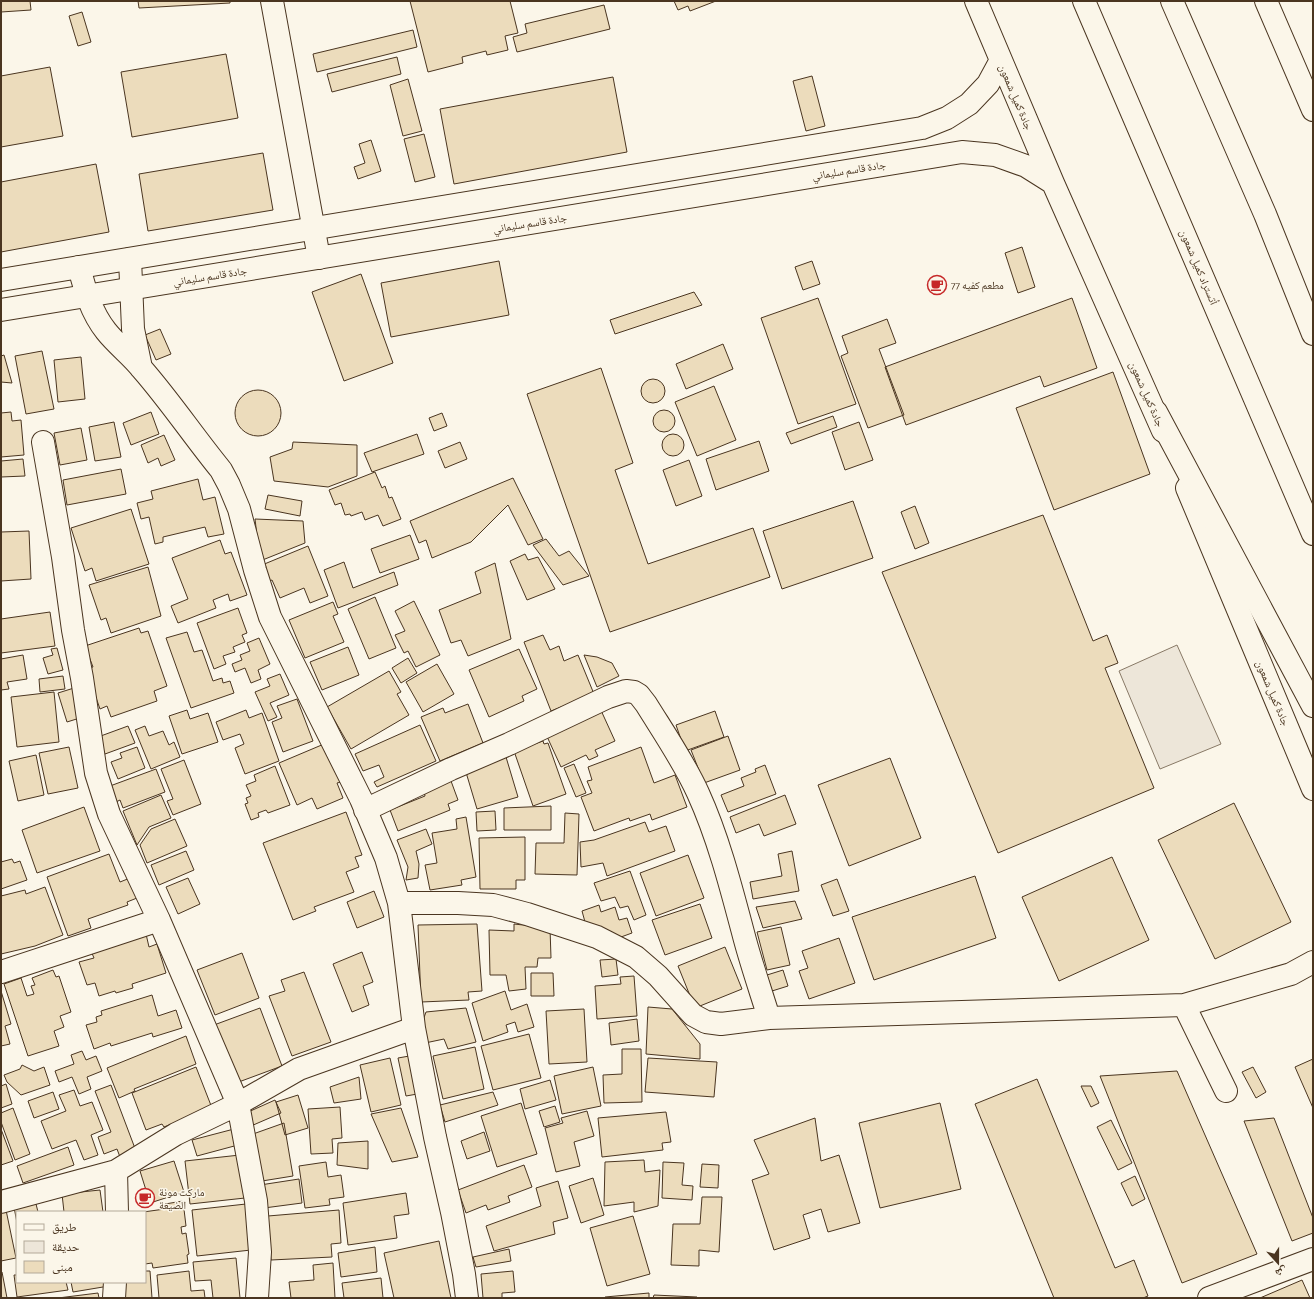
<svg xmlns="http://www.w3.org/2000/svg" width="1314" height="1299" font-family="'Alegreya Sans','Noto Naskh Arabic',sans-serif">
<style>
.green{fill:#ede6d9;stroke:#887966}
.building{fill:#ecdcbc;stroke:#4a3520}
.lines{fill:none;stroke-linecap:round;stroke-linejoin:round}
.street-casing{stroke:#4a3520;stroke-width:24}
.secondary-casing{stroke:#4a3520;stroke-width:24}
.highway-casing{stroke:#4a3520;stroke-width:24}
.street{stroke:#fbf6e9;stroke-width:22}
.secondary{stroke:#fbf6e9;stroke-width:22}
.highway{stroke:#fbf6e9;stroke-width:22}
.labels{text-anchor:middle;stroke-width:3;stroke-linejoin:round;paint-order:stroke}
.street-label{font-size:11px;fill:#4a3520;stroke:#fbf6e9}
.poi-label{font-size:11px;fill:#4a3520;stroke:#fbf6e9;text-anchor:start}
</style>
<rect width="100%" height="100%" fill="#fbf6e9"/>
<path class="green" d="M1177,645L1221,744L1160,769L1119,671Z"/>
<path class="building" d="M1,1H30L31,10L1,12Z
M138,1H230V3L139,8Z
M410,1H510L518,33L505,36L508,50L487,55L486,51L462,57L463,63L428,72Z
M674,1H716L690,11L688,6L678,10Z
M604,5L610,29L517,52L513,37L527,33L525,24Z
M82,12L91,42L78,46L69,16Z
M413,30L417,47L317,72L313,54Z
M226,54L238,118L132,137L121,72Z
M397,57L401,74L332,92L327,74Z
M50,67L63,136L1,147V76Z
M812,76L825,126L806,131L793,81Z
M613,77L627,152L454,184L440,109Z
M408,79L422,131L403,136L390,85Z
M424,134L435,177L415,182L404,139Z
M371,140L381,171L358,179L354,167L365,163L359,144Z
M263,153L273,210L148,231L139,174Z
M96,164L109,232L1,252V182Z
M1022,247L1035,287L1018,293L1005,253Z
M499,261L509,315L391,337L381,283Z
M812,261L820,284L803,290L795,267Z
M361,274L393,363L344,381L312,292Z
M694,292L702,305L615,334L610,320Z
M818,298L856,404L798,424L761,318Z
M1072,298L1097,368L1044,387L1040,376L906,425L885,367Z
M887,319L896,343L879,349L904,415L868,428L841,356L848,353L842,336Z
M160,329L171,354L156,360L145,335Z
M723,344L733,369L686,389L676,364Z
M42,351L54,409L26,414L15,356Z
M4,355L12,383L1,382V356Z
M81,357L85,399L58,402L54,360Z
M601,368L633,463L615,470L648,564L753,528L770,577L610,632L527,394Z
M1113,372L1150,474L1054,510L1016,408Z
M641 391a12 12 0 1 1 24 0a12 12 0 1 1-24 0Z
M714,386L736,440L697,456L675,402Z
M235 413a23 23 0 1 1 46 0a23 23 0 1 1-46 0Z
M653 421a11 11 0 1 1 22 0a11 11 0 1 1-22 0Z
M11,412L12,421L21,420L24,455L1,457V413Z
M151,412L159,434L131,445L123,423Z
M442,413L447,426L434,431L429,418Z
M833,416L837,427L791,444L786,433Z
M114,422L121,457L95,461L89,427Z
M859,422L873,460L845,470L832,432Z
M81,428L87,460L60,465L54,433Z
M417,434L424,454L372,472L364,453Z
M662 445a11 11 0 1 1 22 0a11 11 0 1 1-22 0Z
M164,435L175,460L161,466L158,458L148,463L141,445Z
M759,441L769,471L716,490L706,459Z
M293,442L357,445V476L328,487L274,481L270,457L292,449Z
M460,442L467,459L445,468L438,451Z
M23,459L25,476L1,477V461Z
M689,460L702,496L676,506L663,470Z
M121,469L126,494L67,505L63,480Z
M375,472L382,488L385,486L389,498L392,497L401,519L383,526L378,515L365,520L362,512L351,516L350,514L345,515L341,503L335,505L329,490Z
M513,478L543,539L528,545L508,505L471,542L432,558L426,540L419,543L410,521Z
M198,479L203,500L215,497L224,534L208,537L205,527L163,537V542L155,544L149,517L141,519L137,503L153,499L151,491Z
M268,495L302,501L300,516L265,509Z
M853,501L873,558L782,589L763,531Z
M915,506L929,543L915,549L901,512Z
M131,509L149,564L96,581L92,568L85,571L71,528Z
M1043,515L1093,641L1107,635L1118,663L1105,668L1154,788L998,853L882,572Z
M255,519L303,521L305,543L260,561Z
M29,531L31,579L1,581V532Z
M410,535L419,559L380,573L371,549Z
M546,539L559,556L569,551L589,576L563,585L533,545Z
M220,540L225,554L231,552L247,595L230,601L228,594L213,600L216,608L178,623L171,606L188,599L172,558Z
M308,546L328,596L310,603L304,588L280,598L272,580L269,581L262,565Z
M525,554L528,560L538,557L555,589L527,600L510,561Z
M344,562L353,588L394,572L398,585L338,608L324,570Z
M495,563L511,639L468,656L461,640L451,643L439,610L481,593L475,572Z
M148,567L161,616L111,633L106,618L101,620L89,585Z
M375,597L396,648L369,659L348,609Z
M414,601L440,655L416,667L408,651L404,653L395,635L405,631L395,611Z
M333,602L338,614L333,616L344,642L305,658L289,620Z
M238,608L247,633L242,635L245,642L233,647L235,652L223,656L226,664L214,669L197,623Z
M50,612L55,646L1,653V619Z
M139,628L141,633L148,631L167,686L154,691L157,701L111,717L107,706L100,709L86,669L93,667L85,646Z
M187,632L194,652L202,650L213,681L222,678L223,683L230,681L234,693L191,708L166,638Z
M543,635L550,650L559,646L564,661L578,655L594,694L551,711L524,642Z
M259,638L270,664L258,670L261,679L251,683L245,668L235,672L232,664L242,660L240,655L250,651L247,643Z
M348,647L359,675L322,690L310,662Z
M57,648L63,670L48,674L43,658L53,655L51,649Z
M519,649L537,689L522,696L524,701L489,717L469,670Z
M23,655L27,679L7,682L9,689L1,690V659Z
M584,655L597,657L612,663L619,676L597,687Z
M408,658L417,673L401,683L392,668Z
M437,664L454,694L423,712L406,682Z
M389,671L401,692L397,694L409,715L351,749L327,707Z
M280,674L289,695L270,703L277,717L268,721L255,692L270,686L267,679Z
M63,676L65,689L40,692L39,679Z
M74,688L83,717L67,722L58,693Z
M54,692L59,742L17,747L11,697Z
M297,699L313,741L283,752L272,722L282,718L277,706Z
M468,704L483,743L440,761L421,717L443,708L445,713Z
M599,706L615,741L595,750L598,756L589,760L586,755L561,767L544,730Z
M187,710L190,719L208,713L218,742L182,754L169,716Z
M246,710L249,718L262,713L279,761L245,774L235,748L244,744L240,734L223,740L216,722Z
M715,711L724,737L685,751L676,725Z
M420,725L436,761L377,787L374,782L384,777L379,765L363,771L355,754Z
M128,726L135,743L105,754L98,737Z
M145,726L149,736L163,731L169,745L174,742L180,757L151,769L135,730Z
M728,736L740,770L704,783L691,750Z
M543,741L544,744L548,743L566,794L533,806L514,751Z
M324,744L341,782L337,783L343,798L317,809L312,798L297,805L279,763Z
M69,747L78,788L48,794L39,753Z
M137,747L145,768L118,779L111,762L122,758L120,753Z
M641,747L654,783L675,775L687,807L652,820L650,814L630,821L629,818L594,831L581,797L592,793L587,781L592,780L588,767Z
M36,755L44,795L18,801L9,761Z
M506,757L518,797L477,809L465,769Z
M890,758L921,838L849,866L818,785Z
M184,760L201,804L173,815L167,801L173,799L161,769Z
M574,764L586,793L576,797L564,768Z
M765,765L776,794L728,812L721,795L744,786L741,778L756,772L755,769Z
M275,766L290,805L268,813L266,810L258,813L259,817L251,820L245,804L248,803L246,798L251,796L246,785L256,781L254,775Z
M156,769L165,792L123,808L120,800L116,802L110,786Z
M451,781L458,800L448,804L450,810L398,831L390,810L425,796L424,791Z
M161,795L171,818L149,827L137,845L123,811Z
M785,795L796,824L764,836L759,824L736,833L730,817Z
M1234,803L1291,922L1215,959L1158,840Z
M551,806V830H504V808Z
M84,807L100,851L37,873L22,830Z
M495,811L496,830L477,831L476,812Z
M346,812L362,855L355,857L359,867L346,872L354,892L314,907L316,911L293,920L263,843Z
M565,813L579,814L577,875L535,874L536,843H564Z
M466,817L476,877L461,880L462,885L430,890L425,865L437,863L432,833L457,829L456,819Z
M175,819L187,846L147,863L140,845L151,829Z
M645,822L649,832L666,826L675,851L607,876L603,863L581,867L580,842L594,840Z
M426,829L432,844L416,851L419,864L418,878L406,880L408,867L397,840Z
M525,837V880H516V889H480L479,838Z
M186,851L194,870L159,885L151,865Z
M792,851L799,891L753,899L750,882L782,876L778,854Z
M109,854L120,882L130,878L137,898L127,902L128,905L88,919L91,928L68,936L47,877Z
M688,855L704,898L656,916L640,873Z
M1112,857L1149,940L1059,981L1022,897Z
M12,859L14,863L20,861L27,880L1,889V862Z
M630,871L646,915L634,920L628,906L620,908L615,897L601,901L594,883Z
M975,876L996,938L874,980L852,917Z
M188,878L200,904L178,914L166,887Z
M837,879L849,911L833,916L821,885Z
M45,887L63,935L35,946L1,954V896L25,890L26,894Z
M374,891L384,917L357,928L347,902Z
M795,901L802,919L763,928L756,907Z
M700,904L712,938L665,955L652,920Z
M599,905L601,912L615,907L619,920L627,918L632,933L621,937L585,922L582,911Z
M477,924L482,991L468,992L469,1000L421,1002L418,925Z
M514,924L550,928L551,958H538L537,967H525L526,989L509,991L506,975H490L489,930L514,931Z
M781,927L790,965L767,970L757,932Z
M146,934L149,947L157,944L166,973L132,984L133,988L116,993L115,991L99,996L95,983L87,985L79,962L94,958L91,951Z
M839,938L855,983L809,999L799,971L808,968L802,951Z
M725,947L742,989L695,1008L678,966Z
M362,952L373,982L363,986L369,1005L352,1012L333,964Z
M242,953L259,998L215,1015L197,970Z
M616,959L618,975L602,977L600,960Z
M53,970L56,977L59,976L71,1012L60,1016L64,1027L54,1031L59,1046L28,1056L4,984L21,978L27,996L34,994L31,986L35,985L32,978Z
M783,970L788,986L772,991L767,975Z
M304,972L331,1042L292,1056L269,996L285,991L281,980Z
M531,973H553L554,996H531Z
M634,976L637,1016L597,1019L595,986L621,984L620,977Z
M1,991L11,1024L5,1026L10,1044L1,1046Z
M505,991L511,1010L527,1004L534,1027L518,1032L515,1022L506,1025L508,1032L483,1041L472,1003Z
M152,995L158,1016L176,1010L182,1028L153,1037L152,1033L111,1046L110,1043L94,1049L86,1025L97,1022L96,1017L102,1015L101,1011Z
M648,1007L672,1009L700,1044V1059L646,1054Z
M260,1008L282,1066L236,1083L214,1025Z
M466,1008L476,1042L448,1049L444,1039L425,1043L421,1026L426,1012Z
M584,1009L587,1062L549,1064L546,1011Z
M637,1019L639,1041L611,1045L609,1023Z
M529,1034L541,1078L493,1090L481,1046Z
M186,1036L196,1064L134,1089L135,1091L119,1098L107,1068Z
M475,1047L484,1089L443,1099L433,1056Z
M622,1049H641L642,1102L604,1103L603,1075L622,1074Z
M82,1051L86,1060L96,1056L102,1071L87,1077L91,1089L79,1094L72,1077L59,1082L55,1071L74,1064L71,1055Z
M415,1055L423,1093L406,1096L398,1058Z
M390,1058L401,1105L371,1112L360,1065Z
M648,1058L717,1062L714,1097L645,1092Z
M1313,1059V1108L1295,1067Z
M22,1065L34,1071L44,1067L50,1085L21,1095L7,1082L4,1075L20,1069Z
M196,1067L212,1108L164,1127L162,1124L146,1130L132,1093Z
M593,1067L601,1106L562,1114L554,1076Z
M1253,1067L1266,1092L1256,1098L1242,1072Z
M1177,1071L1257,1254L1182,1283L1100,1076Z
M359,1077L361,1099L334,1103L330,1087Z
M1037,1079L1115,1268L1134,1260L1148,1296L1143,1298H1054L975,1104Z
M550,1080L556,1100L525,1109L520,1089Z
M6,1084L12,1104L1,1108V1086Z
M111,1085L136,1151L120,1157L117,1149L104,1154L98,1137L111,1132L95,1091Z
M1081,1086H1091L1099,1103L1091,1107Z
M74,1090L80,1106L92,1102L103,1130L91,1135L98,1155L84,1160L76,1140L52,1149L41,1121L66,1111L59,1095Z
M53,1092L59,1109L34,1118L28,1101Z
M493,1092L498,1105L445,1122L440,1105Z
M298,1095L308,1128L285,1135L276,1102Z
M275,1100L281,1113L251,1126L246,1113Z
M521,1103L537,1154L497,1167L481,1116Z
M940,1103L961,1189L880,1208L859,1123Z
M555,1106L560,1122L544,1127L539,1111Z
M340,1107L342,1138L332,1139L333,1153L311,1154L308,1109Z
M13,1108L30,1154L15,1160L1,1122V1113Z
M401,1108L418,1157L392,1162L371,1114Z
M587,1111L594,1136L574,1142L580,1166L556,1172L545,1128L563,1123L561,1118Z
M666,1112L671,1142L662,1143L663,1150L602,1157L598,1118Z
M815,1118L821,1161L839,1155L860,1223L828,1232L821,1209L803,1215L810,1238L774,1250L752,1180L769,1174L754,1140Z
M1274,1118L1313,1218V1233L1292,1241L1244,1121Z
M1111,1120L1132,1163L1118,1170L1097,1127Z
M284,1123L293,1176L262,1181L253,1134Z
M1,1129L13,1161L1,1165Z
M234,1129L238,1145L197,1156L192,1140Z
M484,1132L490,1151L467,1159L461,1141Z
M368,1141V1169L337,1165L338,1143Z
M68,1147L74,1165L23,1183L17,1166Z
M240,1155L245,1198L190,1204L185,1161Z
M644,1160L645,1172L660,1170L658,1206L634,1212V1202L604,1206L605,1162Z
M174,1161L184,1192L150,1203L140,1171Z
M326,1162L328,1177L341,1175L344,1197L329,1199L330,1205L305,1208L299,1166Z
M663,1162L684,1163L682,1185L693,1186L692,1200L662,1198Z
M702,1164L719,1165L718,1188L700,1187Z
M524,1165L532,1187L508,1196L510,1202L488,1210L486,1205L466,1213L458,1190Z
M1135,1176L1145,1199L1132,1206L1121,1183Z
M593,1178L604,1215L581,1223L569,1186Z
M299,1179L302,1203L264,1208L260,1185Z
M558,1181L568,1218L553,1222L555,1234L494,1251L486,1226L541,1206L536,1188Z
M100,1190L103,1212H64L62,1194Z
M406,1193L409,1214L394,1216L397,1238L348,1245L343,1203Z
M702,1197H722L719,1252L699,1250V1266L671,1265L673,1224H700Z
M183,1201L186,1226L181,1227L182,1234L186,1233L189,1254L187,1255L188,1263L153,1268L152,1263L145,1264V1212H143L165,1209V1204Z
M36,1204L38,1212H17V1223L14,1207Z
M246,1204L251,1250L197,1256L192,1210Z
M6,1210L16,1258L1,1261V1211Z
M339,1210L341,1243L331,1244L332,1257L271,1260L268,1216Z
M633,1216L650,1274L607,1286L590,1228Z
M439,1241L451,1298H394L384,1253Z
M375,1247L377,1272L341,1277L338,1253Z
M509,1249L511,1261L476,1267L473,1257Z
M236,1258L240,1298H213L211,1280L195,1281L193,1262Z
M333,1263L335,1298H291L289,1282L314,1280L313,1265Z
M145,1271H150L152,1298H125L124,1282H145Z
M189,1271L191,1291L204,1290L205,1298H159L157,1275Z
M513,1271L515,1292L502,1293V1298H483L481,1274Z
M1,1272H2L7,1298H1Z
M14,1275H17V1282H66L68,1290L17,1297Z
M381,1278L383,1298H344L342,1283Z
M1302,1280L1310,1298H1260Z
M71,1282H109V1286L73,1292Z
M98,1293L99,1298H58Z
M649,1293V1298H605V1297Z
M654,1295L697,1297V1298H653Z"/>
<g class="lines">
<g class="street-casing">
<path id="street" d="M272,1L319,258
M130,259L133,329L141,368
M79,267C85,290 91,312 106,331C117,345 131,355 142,369C170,401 194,437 221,470L229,485L239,509L255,570L270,617L361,799L386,858L399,903L414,1028L435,1137L452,1212L464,1274L467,1298
M43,442L63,557L73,630L82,678L96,773L109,814L159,920L238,1104L256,1201L260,1252L257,1298
M365,810L451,769L509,744L608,697L626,691L634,692L639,695L646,704C664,733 684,762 698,793C719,839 732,891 745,940C752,966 761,992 769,1018
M399,903H458L493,905L527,914L597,937L636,957L658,976L693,1015L706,1022L721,1024L769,1018L1184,1005L1291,974L1313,962
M1,972L159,920
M1184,1005L1226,1091
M116,1171L117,1212
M1,1202L116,1171L176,1134L238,1104L299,1069L414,1028
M114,1298L115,1282
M1209,1298L1313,1259"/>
</g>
<g class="secondary-casing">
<path id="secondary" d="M976,1L1053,183L1163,431
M1266,1L1313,110
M1,280L922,128L947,118L969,104L988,84L1001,60
M1,310L962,152L995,155L1026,166L1053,183
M1187,488L1313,789"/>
</g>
<g class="highway-casing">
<path id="highway" d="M1084,1L1313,534
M1172,1L1265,214L1313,334
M1156,412L1313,706"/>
</g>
<use href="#street" class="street"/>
<use href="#secondary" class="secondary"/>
<use href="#highway" class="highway"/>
</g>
<defs>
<g id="cafe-ring" transform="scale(1)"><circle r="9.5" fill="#fbf6e9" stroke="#c62828" stroke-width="1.5"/><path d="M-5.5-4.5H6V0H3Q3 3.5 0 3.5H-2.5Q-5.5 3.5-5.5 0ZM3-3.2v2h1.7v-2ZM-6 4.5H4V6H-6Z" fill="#c62828"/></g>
</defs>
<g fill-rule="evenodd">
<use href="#cafe-ring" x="937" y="285"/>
<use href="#cafe-ring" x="145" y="1198"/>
</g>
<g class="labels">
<g class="street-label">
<text transform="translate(1016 97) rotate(67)" y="4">جادة كميل شمعون</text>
<text transform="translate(849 170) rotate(-9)" y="4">جادة قاسم سليماني</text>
<text transform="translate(530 223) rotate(-9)" y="4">جادة قاسم سليماني</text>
<text transform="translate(1199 267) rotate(67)" y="4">أتستراد كميل شمعون</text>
<text transform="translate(210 276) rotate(-9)" y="4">جادة قاسم سليماني</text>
<text transform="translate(1147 394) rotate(66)" y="4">جادة كميل شمعون</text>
<text transform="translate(1273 693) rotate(67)" y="4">جادة كميل شمعون</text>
</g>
<g class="poi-label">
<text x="951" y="289">مطعم كفيه 77</text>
<text x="159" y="1196">ماركت مونة<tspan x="159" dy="13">الضيعة</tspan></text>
</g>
</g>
<rect width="1314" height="1299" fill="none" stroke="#4a3520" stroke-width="4"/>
<rect x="16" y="1211" width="130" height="72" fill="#fbf6e9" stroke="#b4a999"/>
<rect x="24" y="1224" width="20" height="6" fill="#fbf6e9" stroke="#b4a999"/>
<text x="52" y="1231" font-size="12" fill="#4a3520">طريق</text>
<rect x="24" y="1241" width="20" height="12" fill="#ede6d9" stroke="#b4a999"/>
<text x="52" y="1251" font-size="12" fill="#4a3520">حديقة</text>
<rect x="24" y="1261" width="20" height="12" fill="#ecdcbc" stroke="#b4a999"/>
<text x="52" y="1271" font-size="12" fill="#4a3520">مبنى</text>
<g transform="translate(1278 1263) rotate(159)" stroke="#fbf6e9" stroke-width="3" paint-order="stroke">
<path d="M0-3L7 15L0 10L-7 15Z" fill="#4a3520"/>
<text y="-6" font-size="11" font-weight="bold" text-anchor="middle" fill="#4a3520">ش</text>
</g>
</svg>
